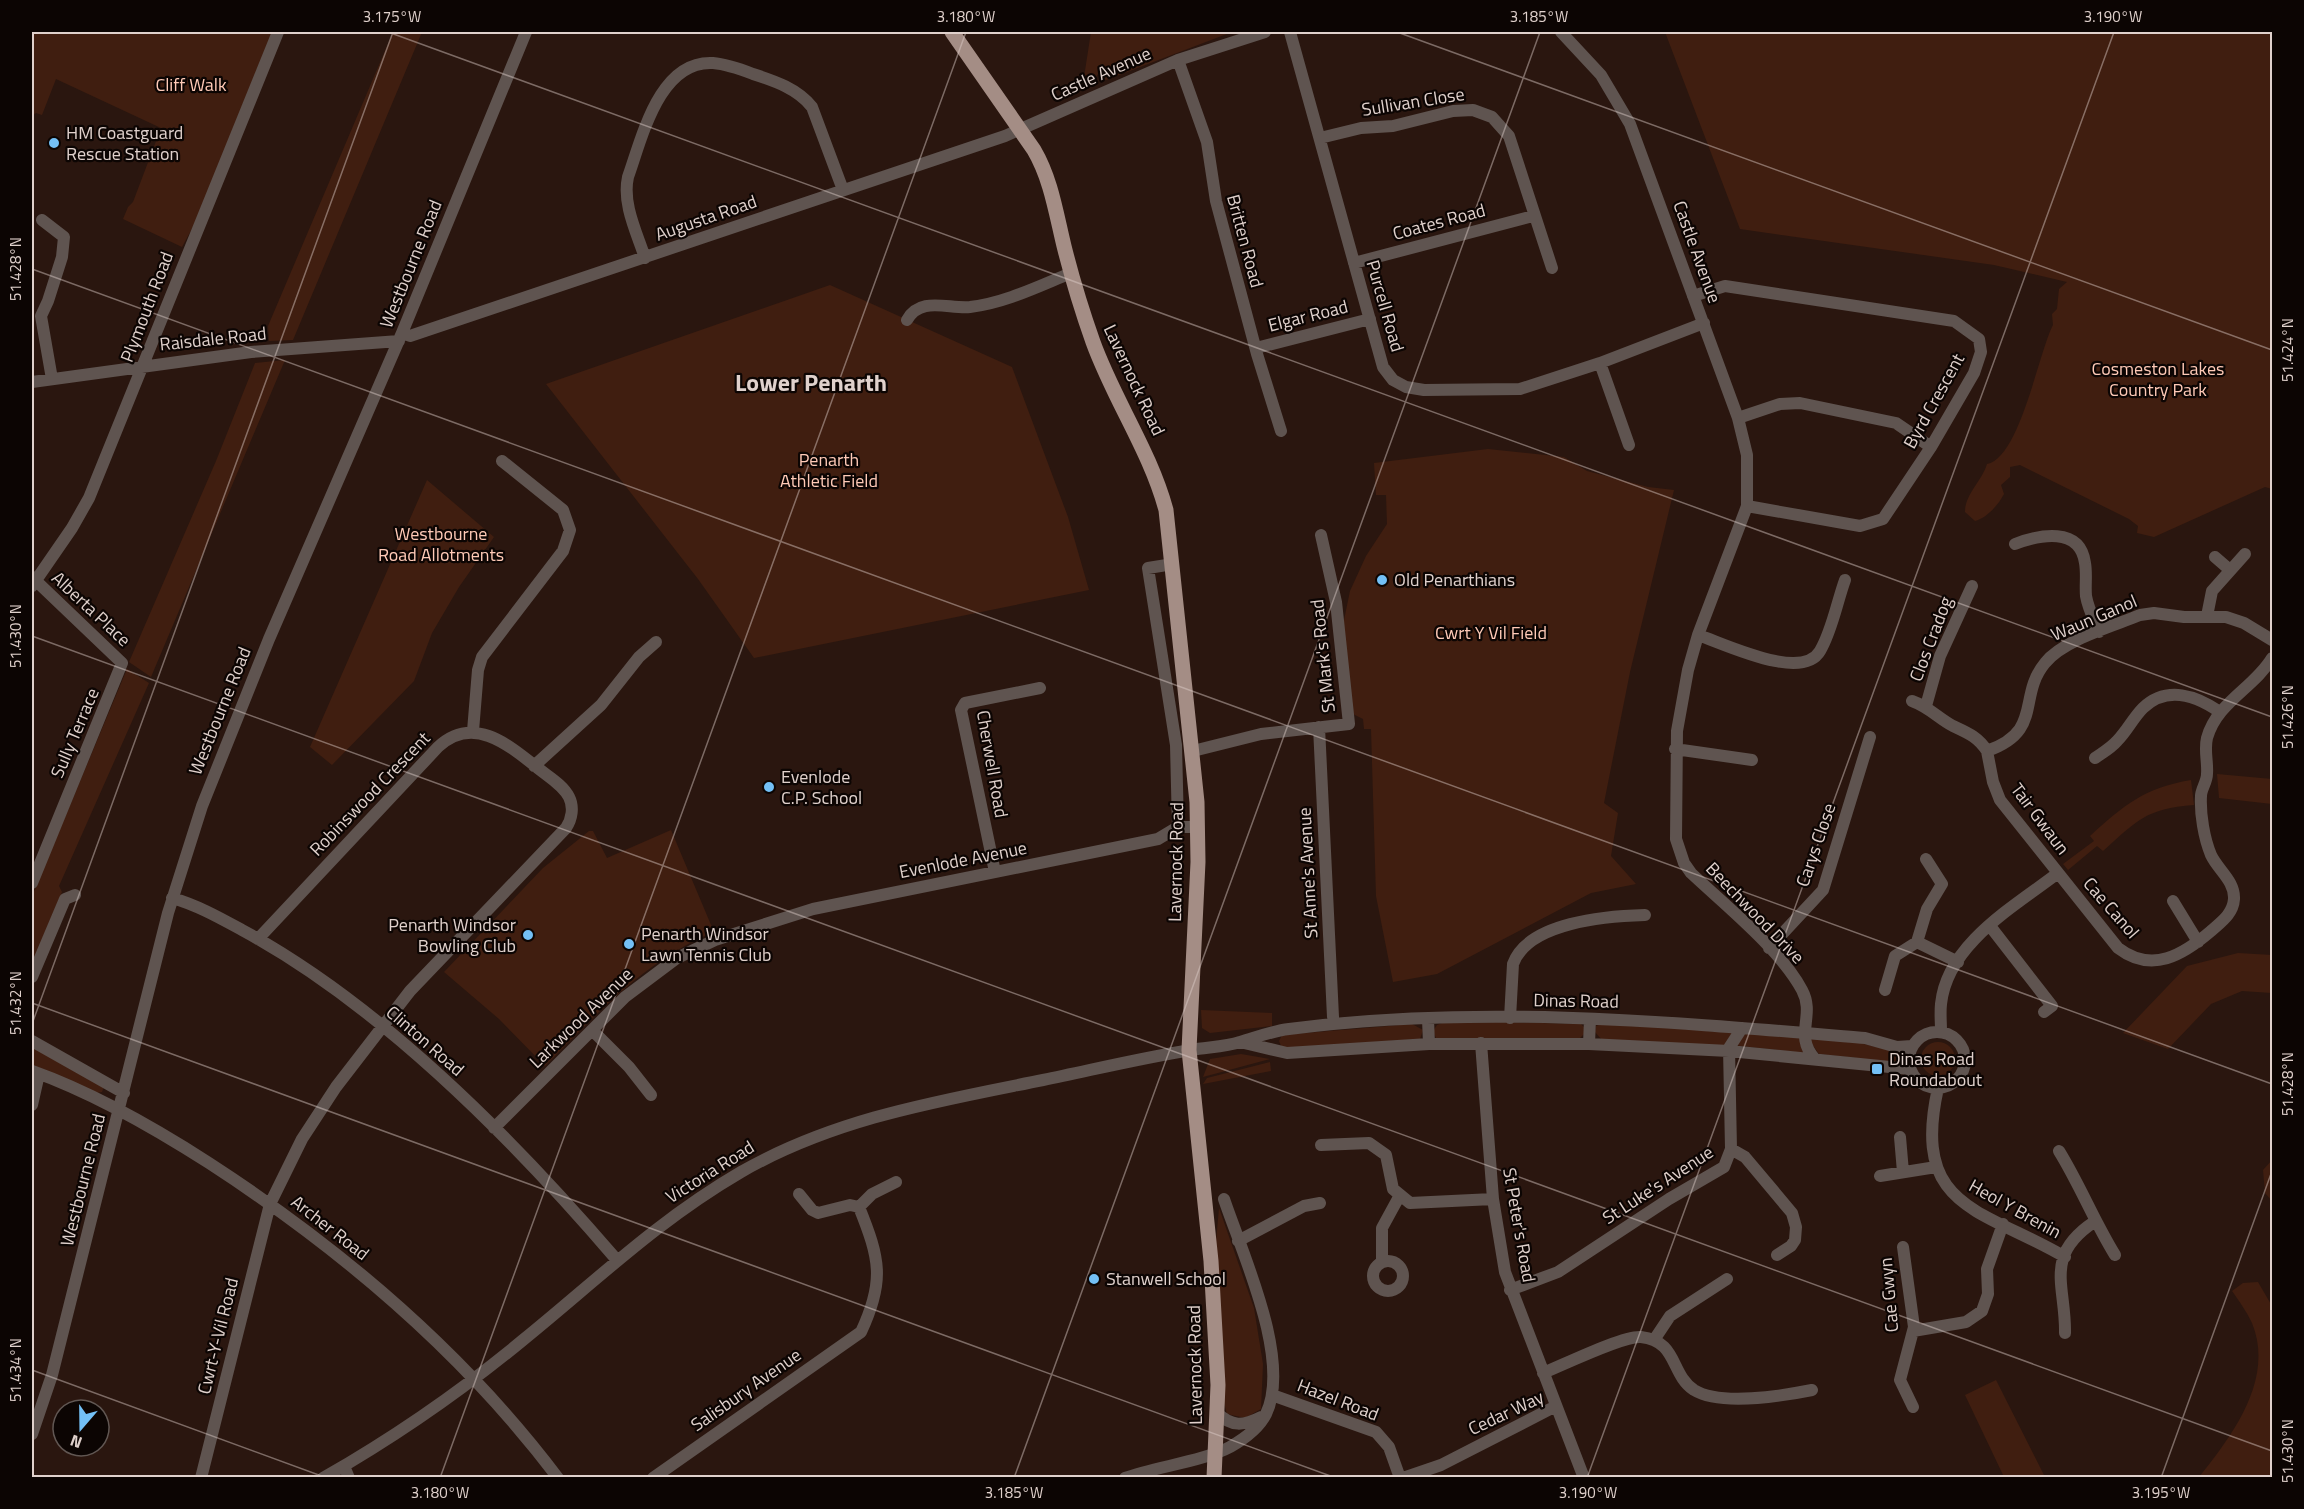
<svg xmlns="http://www.w3.org/2000/svg" width="2304" height="1509" font-family="'Titillium Web',sans-serif">
<style>
.green{fill:#401e10}
.lines{fill:none;stroke-linecap:round;stroke-linejoin:round}
.minor{stroke:#5f5450;stroke-width:12}
.major{stroke:#a48d85;stroke-width:15}
.ticks{fill:none;stroke:#e0d1cc;stroke-width:1.5;stroke-opacity:0.45}
.poi-dot{fill:#73c0f6;stroke:#0c0503;stroke-width:2}
.labels{text-anchor:middle;stroke-width:4.5;stroke-linejoin:round;paint-order:stroke}
.street-label{font-size:18px;fill:#e0d1cc;stroke:#0c0503}
.park-label{font-size:18px;fill:#ffcab7;stroke:#0c0503}
.poi-label{font-size:18px;fill:#e0d1cc;stroke:#0c0503;text-anchor:start}
.district-label{font-size:24px;font-weight:bold;fill:#e0d1cc;stroke:#0c0503}
.neatline{fill:none;stroke:#e0d1cc;stroke-width:2}
.ticks-label{font-size:15px;text-anchor:middle;fill:#e0d1cc}
</style>
<rect width="100%" height="100%" fill="#2a160f"/>
<path class="green" d="M32,32H272L194,225L182,247L123,219L128,207L133,202L161,128L56,79L42,115L36,113L32,116Z
M393,32H422L293,340L269,341L268,326Z
M1091,32H1232L1106,80L1098,74L1089,87L1082,90Z
M1665,32H2272V489L2265,487L2154,537L2137,533L2138,526L2129,519L2020,465L2010,467V477L2001,485L2004,494C1999,504 1987,518 1975,521L1965,512C1965,494 1982,481 1987,464C2020,458 2039,351 2053,325L2052,314L2057,309L2059,289L2067,282L1994,265L1740,229Z
M830,285L1012,367L1068,517L1089,590L754,658L698,579L546,384Z
M285,360L151,677L129,662L216,461L255,363Z
M1488,449L1564,457L1587,471L1648,487L1674,490L1630,672L1604,803L1618,813L1611,856L1636,884L1591,893L1437,974L1393,982L1376,896L1371,729H1364L1363,719L1353,714L1343,625L1350,591L1366,556L1387,524L1386,495H1376L1374,463Z
M427,480L494,537L459,587L432,633L414,681L332,765L310,747Z
M127,669L149,683L59,886L62,892L32,963V896Z
M2217,774L2272,779V804L2219,798Z
M2191,780L2194,805C2145,809 2138,820 2103,851L2097,846L2068,870L2063,864L2094,841L2090,836C2124,805 2144,788 2191,780Z
M671,830L714,932C645,960 597,1014 545,1066L499,1019L444,972L543,868L589,831H593L607,858Z
M2238,953L2272,955V993L2242,991L2211,1004L2168,1049L2123,1033L2187,966Z
M1201,1010L1272,1013V1026L1210,1033L1202,1028Z
M1500,1022L1581,1024L1584,1027V1034L1579,1039L1436,1038L1433,1031L1437,1025L1442,1023Z
M1412,1024L1423,1030L1420,1039L1282,1048L1279,1041L1282,1035Z
M1601,1024L1729,1031L1732,1033L1725,1046L1602,1040L1595,1032L1596,1026Z
M1747,1033L1800,1037L1804,1053L1731,1045Z
M32,1036L105,1084L102,1092L96,1093L32,1075Z
M1807,1037L1851,1041L1902,1053V1063L1819,1054Z
M1921 1059a17 17 0 1 1 34 0a17 17 0 1 1-34 0Z
M1241,1054L1270,1059L1203,1077L1210,1059Z
M1270,1062L1271,1071L1203,1084L1207,1078Z
M2272,1160V1201L2265,1193L2263,1170Z
M1219,1208L1254,1308L1263,1364L1261,1409L1245,1418L1227,1414L1223,1399L1216,1242Z
M2258,1282L2272,1306V1477H2199C2232,1436 2275,1379 2252,1323C2247,1312 2239,1301 2232,1291L2243,1283Z
M1996,1380L2045,1477H2004L1965,1395Z"/>
<g class="lines">
<path class="minor" d="M1290,32L1383,367L1393,380L1406,387L1424,390L1520,389L1600,363L1704,323
M1561,32L1601,75L1630,124L1738,418L1747,455V506L1698,635L1688,670L1677,731L1676,839L1684,863L1691,873C1725,905 1780,949 1802,990C1816,1016 1793,1035 1815,1059
M1178,60L1207,142L1216,201L1257,354L1281,431
M1320,138L1361,128L1393,126L1453,111L1473,110L1492,117L1509,136L1552,268
M42,220L64,237L62,257L48,301L41,316L52,379
M645,258C637,233 622,204 628,177C642,138 659,60 713,63C726,64 740,69 753,74C775,81 798,89 812,107L843,190
M1354,263L1533,216
M1693,296L1725,286L1954,321L1979,339L1981,352L1974,373L1931,447L1883,519L1860,526L1747,506
M907,320C920,296 948,309 970,307C1005,303 1039,286 1071,273
M402,333L410,336L1005,136L1178,60L1265,32
M1256,348L1370,319
M1600,363L1629,445
M32,382L251,352L399,341
M1738,418L1780,404L1800,403L1896,423L1931,447
M2015,544C2039,535 2080,526 2085,563C2087,574 2085,585 2086,596C2088,608 2094,620 2099,632
M2215,557L2230,570
M1173,564L1148,568L1176,745L1178,827
M32,577L122,663L32,883
M32,586L72,528L89,498L278,32
M2207,616L2212,591L2245,554
M1698,635C1725,644 1802,682 1820,651C1832,631 1837,602 1845,580
M1912,701C1929,707 1938,718 1953,726C1968,733 1978,737 1987,751C2044,731 2017,697 2045,663C2063,640 2113,626 2140,615L2154,613L2184,617H2226L2244,623L2272,640
M1926,706L1940,656L1972,586
M1319,727L1333,1017
M473,731L478,670L482,657L563,551L570,530L563,510L502,461
M1675,749L1752,760
M1193,751L1261,734L1349,724L1336,602L1321,535
M1987,751L1993,782L2000,800L2118,948C2152,974 2183,955 2211,931C2221,922 2233,914 2234,899C2235,881 2218,870 2211,855C2204,838 2200,814 2201,796C2201,789 2207,782 2207,774C2208,762 2204,750 2207,738C2217,702 2254,688 2272,658
M2095,758C2102,753 2111,748 2117,741C2127,731 2133,718 2143,708C2167,685 2197,696 2220,712
M534,766L601,705L639,657L656,642
M995,872L961,710L965,703L1040,688
M172,898C197,905 220,918 242,930C381,1005 514,1140 616,1259
M2173,901L2198,942
M1990,926L2052,1006L2044,1012
M1917,942L1927,909L1942,884L1926,859
M1769,948L1823,890L1870,737
M32,977L65,899L75,895
M1885,990L1895,956L1917,942L1958,962
M1510,1018L1513,964C1528,922 1607,916 1645,915
M1428,1019L1429,1044
M592,1030L629,1067L651,1095
M1941,1031C1941,1022 1940,1013 1941,1004C1947,944 2015,906 2058,873
M1909 1060a28 28 0 1 1 56 0a28 28 0 1 1-56 0Z
M32,1041L124,1093
M1240,1042L1287,1053L1429,1044H1589L1729,1051L1910,1069
M1481,1043L1493,1199L1505,1272L1584,1478
M1589,1044L1590,1019
M32,1071C94,1093 153,1127 209,1163C340,1248 463,1352 558,1478
M1938,1088C1911,1209 1981,1208 2065,1257
M32,1105L39,1074
M494,1128L625,997L677,958L715,940L813,909L1158,839L1178,827H1198
M1900,1137L1903,1172
M1321,1145L1369,1143L1386,1155L1393,1189L1410,1203L1493,1199
M1731,1149L1745,1157L1792,1213L1796,1227L1795,1240L1791,1246L1777,1255
M2059,1151C2080,1185 2094,1221 2115,1255
M1880,1176L1936,1167
M859,1207L872,1194L896,1182
M1238,1241L1304,1206L1320,1203
M1903,1247L1914,1327L1900,1380L1913,1407
M1373 1276a15 15 0 1 1 30 0a15 15 0 1 1-30 0Z
M1382,1262V1228L1400,1195
M1510,1290L1558,1272L1669,1199L1724,1167L1731,1149L1729,1048L1742,1028
M1913,1331L1966,1322L1982,1311L1988,1294L1987,1269L2003,1224
M2065,1333C2066,1286 2043,1256 2094,1222
M1654,1340L1670,1316L1727,1279
M1543,1373C1563,1365 1624,1335 1641,1337C1678,1341 1670,1374 1694,1390C1720,1406 1782,1396 1812,1390
M1272,1395L1376,1432L1389,1447L1400,1478
M1217,1413C1232,1427 1243,1426 1261,1417
M32,1434L52,1375L168,913L202,806L269,639L402,333L526,32
M344,1466L349,1478
M201,1478L270,1204L302,1139L336,1087L410,991L566,828C572,819 574,807 569,797C563,785 549,777 539,769C509,745 473,714 438,747L258,939
M323,1478C393,1438 460,1392 523,1340C597,1280 657,1221 741,1172C835,1118 939,1101 1043,1080C1092,1070 1141,1058 1191,1050C1207,1047 1225,1047 1240,1042C1257,1037 1272,1031 1289,1029C1479,1004 1674,1022 1865,1038L1897,1047L1912,1046
M653,1478L861,1332C885,1281 880,1259 859,1207L850,1205L818,1213L812,1210L799,1194
M1125,1478C1155,1467 1204,1461 1230,1447C1244,1439 1259,1428 1266,1414C1292,1360 1242,1253 1224,1199
M1403,1478L1441,1465L1556,1406"/>
<path class="major" d="M952,32L1034,150C1051,179 1056,213 1064,246C1072,278 1082,311 1093,342C1114,400 1150,451 1166,510L1197,802L1198,862L1189,1050L1211,1261L1218,1385L1214,1478"/>
</g>
<path class="ticks" d="M388,32L2272,717M1397,32L2272,350M32,269L2272,1084M32,636L2272,1451M32,1003L1336,1478M32,1024L393,32M32,1370L327,1478M440,1478L966,32M1014,1478L1540,32M1587,1478L2114,32M2161,1478L2272,1171"/>
<g class="poi-dot">
<circle cx="54" cy="143" r="6"/>
<circle cx="1382" cy="580" r="6"/>
<circle cx="769" cy="787" r="6"/>
<circle cx="528" cy="935" r="6"/>
<circle cx="629" cy="944" r="6"/>
<rect x="1871" y="1063" width="12" height="12" rx="3"/>
<circle cx="1094" cy="1279" r="6"/>
</g>
<g class="labels">
<g class="street-label">
<text transform="translate(1101 74) rotate(-24)" y="6">Castle Avenue</text>
<text transform="translate(1413 102) rotate(-9)" y="6">Sullivan Close</text>
<text transform="translate(706 218) rotate(-19)" y="6">Augusta Road</text>
<text transform="translate(1439 222) rotate(-15)" y="6">Coates Road</text>
<text transform="translate(1245 241) rotate(75)" y="6">Britten Road</text>
<text transform="translate(1697 252) rotate(70)" y="6">Castle Avenue</text>
<text transform="translate(411 264) rotate(-68)" y="6">Westbourne Road</text>
<text transform="translate(1385 306) rotate(74)" y="6">Purcell Road</text>
<text transform="translate(147 307) rotate(-69)" y="6">Plymouth Road</text>
<text transform="translate(1308 316) rotate(-14)" y="6">Elgar Road</text>
<text transform="translate(213 339) rotate(-6)" y="6">Raisdale Road</text>
<text transform="translate(1134 380) rotate(65)" y="6">Lavernock Road</text>
<text transform="translate(1934 401) rotate(-61)" y="6">Byrd Crescent</text>
<text transform="translate(91 609) rotate(43)" y="6">Alberta Place</text>
<text transform="translate(2094 618) rotate(-23)" y="6">Waun Ganol</text>
<text transform="translate(1931 639) rotate(-69)" y="6">Clos Cradog</text>
<text transform="translate(1323 656) rotate(-96)" y="6">St Mark's Road</text>
<text transform="translate(220 711) rotate(-68)" y="6">Westbourne Road</text>
<text transform="translate(75 733) rotate(-67)" y="6">Sully Terrace</text>
<text transform="translate(992 764) rotate(80)" y="6">Cherwell Road</text>
<text transform="translate(370 794) rotate(-46)" y="6">Robinswood Crescent</text>
<text transform="translate(2040 819) rotate(53)" y="6">Tair Gwaun</text>
<text transform="translate(1816 845) rotate(-71)" y="6">Carys Close</text>
<text transform="translate(963 860) rotate(-11)" y="6">Evenlode Avenue</text>
<text transform="translate(1176 862) rotate(-89)" y="6">Lavernock Road</text>
<text transform="translate(1308 873) rotate(-93)" y="6">St Anne's Avenue</text>
<text transform="translate(2111 908) rotate(49)" y="6">Cae Canol</text>
<text transform="translate(1755 913) rotate(46)" y="6">Beechwood Drive</text>
<text transform="translate(1576 1001) rotate(1)" y="6">Dinas Road</text>
<text transform="translate(581 1018) rotate(-44)" y="6">Larkwood Avenue</text>
<text transform="translate(425 1041) rotate(41)" y="6">Clinton Road</text>
<text transform="translate(710 1172) rotate(-32)" y="6">Victoria Road</text>
<text transform="translate(83 1180) rotate(-76)" y="6">Westbourne Road</text>
<text transform="translate(1658 1185) rotate(-33)" y="6">St Luke's Avenue</text>
<text transform="translate(2015 1209) rotate(29)" y="6">Heol Y Brenin</text>
<text transform="translate(1519 1225) rotate(80)" y="6">St Peter's Road</text>
<text transform="translate(330 1228) rotate(38)" y="6">Archer Road</text>
<text transform="translate(1889 1295) rotate(-95)" y="6">Cae Gwyn</text>
<text transform="translate(218 1336) rotate(-76)" y="6">Cwrt-Y-Vil Road</text>
<text transform="translate(1195 1365) rotate(-91)" y="6">Lavernock Road</text>
<text transform="translate(746 1390) rotate(-35)" y="6">Salisbury Avenue</text>
<text transform="translate(1338 1400) rotate(21)" y="6">Hazel Road</text>
<text transform="translate(1506 1413) rotate(-25)" y="6">Cedar Way</text>
</g>
<g class="park-label">
<text x="191" y="91">Cliff Walk</text>
<text x="2158" y="375">Cosmeston Lakes<tspan x="2158" dy="21">Country Park</tspan></text>
<text x="829" y="466">Penarth<tspan x="829" dy="21">Athletic Field</tspan></text>
<text x="441" y="540">Westbourne<tspan x="441" dy="21">Road Allotments</tspan></text>
<text x="1491" y="639">Cwrt Y Vil Field</text>
</g>
<g class="poi-label">
<text x="66" y="139">HM Coastguard<tspan x="66" dy="21">Rescue Station</tspan></text>
<text x="1394" y="586">Old Penarthians</text>
<text x="781" y="783">Evenlode<tspan x="781" dy="21">C.P. School</tspan></text>
<text x="516" y="931" text-anchor="end">Penarth Windsor<tspan x="516" dy="21">Bowling Club</tspan></text>
<text x="641" y="940">Penarth Windsor<tspan x="641" dy="21">Lawn Tennis Club</tspan></text>
<text x="1889" y="1065">Dinas Road<tspan x="1889" dy="21">Roundabout</tspan></text>
<text x="1106" y="1285">Stanwell School</text>
</g>
<g class="district-label">
<text x="811" y="391">Lower Penarth</text>
</g>
</g>
<rect width="2304" height="1509" fill="none" stroke="#0c0503" stroke-width="66"/>
<g transform="translate(81 1428) rotate(200)"><circle r="28" fill="#0c0503" stroke="#615753" stroke-width="1.5"/>
<path d="M0-4.5L10 22L0 15L-10 22Z" fill="#73c0f6"/>
<text y="-9" font-size="16" font-weight="bold" text-anchor="middle" fill="#e0d1cc">N</text>
</g>
<rect x="33" y="33" width="2238" height="1443" class="neatline"/>
<g class="ticks-label">
<text x="392" y="22">3.175°W</text>
<text x="966" y="22">3.180°W</text>
<text x="1539" y="22">3.185°W</text>
<text x="2113" y="22">3.190°W</text>
<text transform="translate(16 269) rotate(-90)" y="5">51.428°N</text>
<text transform="translate(2288 350) rotate(-90)" y="5">51.424°N</text>
<text transform="translate(16 636) rotate(-90)" y="5">51.430°N</text>
<text transform="translate(2288 717) rotate(-90)" y="5">51.426°N</text>
<text transform="translate(16 1003) rotate(-90)" y="5">51.432°N</text>
<text transform="translate(2288 1084) rotate(-90)" y="5">51.428°N</text>
<text transform="translate(16 1370) rotate(-90)" y="5">51.434°N</text>
<text transform="translate(2288 1451) rotate(-90)" y="5">51.430°N</text>
<text x="440" y="1498">3.180°W</text>
<text x="1014" y="1498">3.185°W</text>
<text x="1588" y="1498">3.190°W</text>
<text x="2161" y="1498">3.195°W</text>
</g>
</svg>
